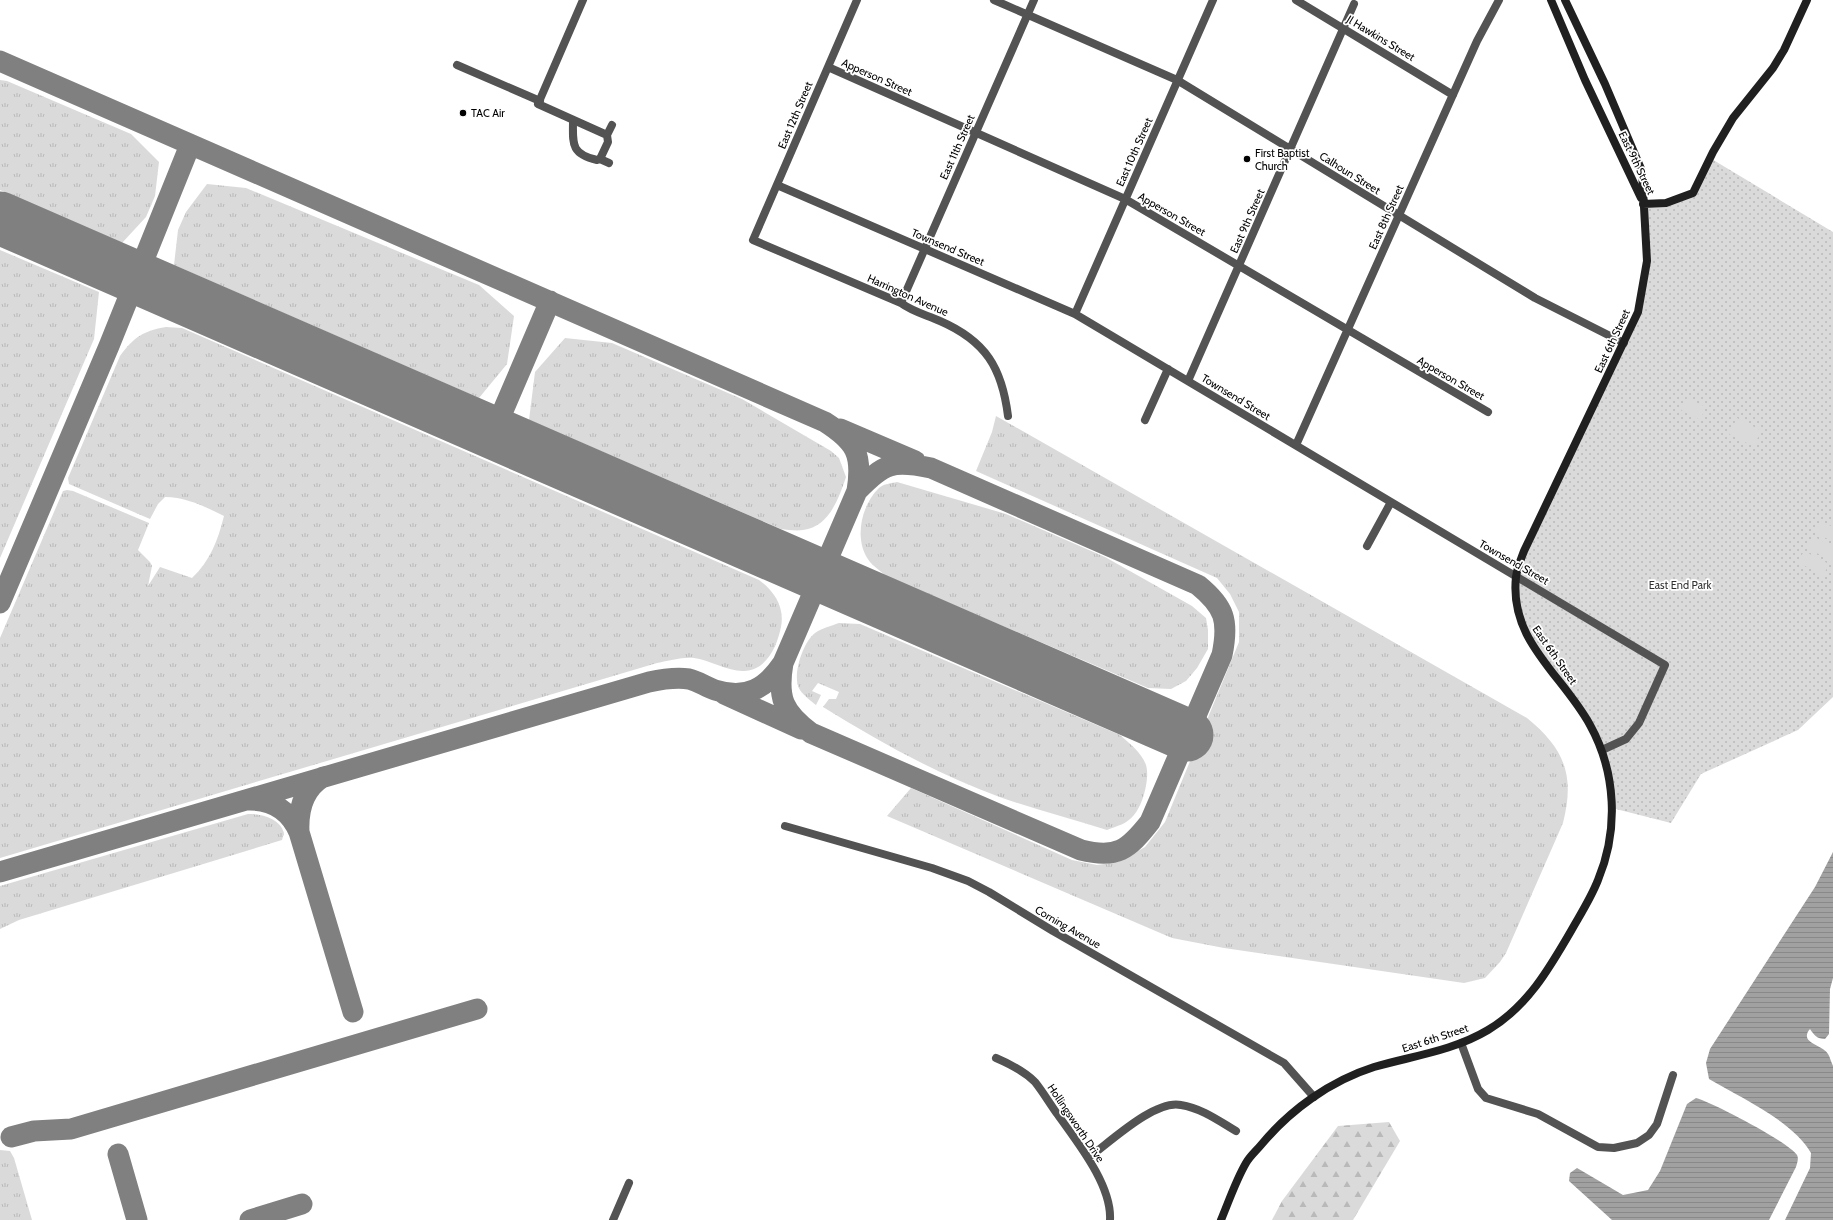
<svg xmlns="http://www.w3.org/2000/svg" width="1833" height="1220" font-family="Cabin,sans-serif">
<style>
.grass{fill:url(#grass-tufts)}
.forest{fill:url(#forest-firs)}
.park{fill:url(#park-dots)}
.pitch{fill:#dadada}
.water{fill:url(#water-rules)}
.lines{fill:none;stroke-linecap:round;stroke-linejoin:round}
.taxiway{stroke:#808080;stroke-width:21}
.runway{stroke:#808080;stroke-width:53}
.street{stroke:#535353;stroke-width:8}
.secondary{stroke:#202020;stroke-width:8}
.poi-dot{fill:#000;stroke:#fff;stroke-width:1.5}
.labels{text-anchor:middle;stroke-width:3.5;stroke-linejoin:round;paint-order:stroke}
.street-label{font-size:11px;fill:#000;stroke:#fff}
.poi-label{font-size:11px;fill:#000;stroke:#fff;text-anchor:start}
.park-label{font-size:11px;fill:#313131;stroke:#fff}
</style>
<defs>
<pattern id="grass-tufts" width="24" height="20" patternUnits="userSpaceOnUse"><rect width="24" height="20" fill="#dadada"/><path d="M3 7l-1-3M5 7V3M7 7l1-3M15 17l-1-3M17 17v-4M19 17l1-3" fill="none" stroke="#b9b9b9"/></pattern>
<pattern id="forest-firs" width="22" height="20" patternUnits="userSpaceOnUse"><rect width="22" height="20" fill="#dadada"/><path d="M5 1l3.5 6h-7zM16 11l3.5 6h-7z" fill="#b9b9b9"/></pattern>
<pattern id="park-dots" width="8" height="8" patternUnits="userSpaceOnUse"><rect width="8" height="8" fill="#dadada"/><path d="M2 2h.1M6 6h.1" fill="none" stroke="#b9b9b9" stroke-width="1.8" stroke-linecap="round"/></pattern>
<pattern id="water-rules" width="6" height="5" patternUnits="userSpaceOnUse"><rect width="6" height="5" fill="#a1a1a1"/><path d="M0 2.5h6" fill="none" stroke="#898989"/></pattern>
</defs>
<rect width="100%" height="100%" fill="#fff"/>
<path class="grass" d="M0,80L7,81L131,134L159,162L155,196L146,217L122,243L0,190Z
M207,184L246,188L479,285L514,316L507,364L479,398L174,265L178,230L186,212Z
M0,250L99,292L94,339L0,558Z
M166,327L182,328L759,580C774,591 785,607 781,627C777,646 767,670 744,671C730,672 709,660 694,658C681,657 669,661 657,663L0,858V638L63,491L67,490L73,491L149,523L138,550L150,562L152,566L148,586L160,567L192,578C210,561 218,540 224,516C206,507 186,497 165,497L158,504L150,519L69,484L68,478L120,356C134,337 143,331 166,327Z
M565,338L612,343L742,399L831,451L839,458L846,477C839,498 829,527 803,530C797,531 788,530 781,529L529,420L535,372Z
M996,416L1527,718C1565,749 1575,776 1563,823L1506,953L1500,962L1485,978L1464,983L1224,948L1172,938L887,816L911,788L1072,860L1097,865L1118,862L1145,847L1165,822L1239,642V612L1230,594L1217,578L976,471L992,432Z
M897,482L1006,514L1105,557L1192,606L1206,618L1208,630V649L1197,668L1186,681L1171,689L1148,688L886,576C881,571 874,567 870,562C853,541 861,505 879,488C883,484 892,483 897,482Z
M839,623L860,624L1120,735C1129,743 1142,753 1146,765C1150,778 1143,805 1134,815C1127,824 1117,826 1107,830C1070,818 1033,809 997,796C935,773 878,741 823,707L829,699H836L839,692L818,683L812,691L821,695L816,705C811,701 804,696 800,690C791,677 803,642 815,633C822,628 831,626 839,623Z
M248,814C261,814 280,818 284,833L282,840L19,920L0,929V886Z
M0,1150L10,1151L14,1158L32,1220H0Z"/>
<path class="forest" d="M1389,1122L1400,1141L1353,1220H1272L1282,1201L1338,1126Z"/>
<path class="park" d="M1710,158L1833,232V697L1798,730L1701,774L1671,823L1612,808L1602,750L1578,706L1525,634L1516,575L1624,343L1642,292L1647,261L1643,204L1693,193Z"/>
<path class="pitch" d="M1687,398L1706,407L1700,420L1681,410Z
M1737,418L1762,431L1753,446L1729,434Z
M1821,521L1833,527V542L1815,532Z
M1813,536L1833,547L1831,561L1806,547Z
M1804,551L1829,564L1823,576L1798,562Z"/>
<path class="water" d="M1833,852V978L1830,989L1829,1034L1825,1039C1817,1039 1814,1035 1810,1029C1798,1043 1824,1045 1828,1054C1830,1057 1831,1062 1833,1066V1220H1785L1810,1168L1811,1153C1793,1121 1741,1098 1709,1079L1706,1063L1710,1049L1815,887Z
M1696,1098C1712,1102 1790,1143 1797,1155C1799,1159 1797,1163 1796,1167L1769,1220H1612L1569,1181L1570,1173L1577,1168L1623,1195L1648,1190L1660,1171L1687,1104Z"/>
<g class="lines">
<path class="taxiway" d="M0,61L825,422C856,442 863,454 857,491L783,663C766,688 747,700 715,690C706,687 698,681 689,679C675,677 663,679 649,682L0,872
M840,429L915,461
M493,434L550,301
M0,603L109,346L190,145
M783,663C777,698 783,712 811,733L1081,850C1117,859 1128,850 1150,822L1222,655C1229,621 1225,607 1198,585L931,468C892,460 885,463 857,491
M724,694L801,729
M323,777C303,789 298,811 299,832L353,1012
M250,800C272,800 290,811 299,832
M11,1137L34,1131L71,1129L477,1009
M118,1154L137,1220
M250,1220L302,1204"/>
<path class="runway" d="M0,218L1187,735"/>
<path class="street" d="M583,0L538,104L607,135
M857,0L753,240L901,303C913,312 927,315 940,321C986,341 1002,368 1008,416
M994,0L1177,80L1535,298L1624,343
M1296,0L1453,95
M457,65L540,101
M828,67L1125,199L1488,412
M573,120C573,143 570,154 597,160L600,159L609,163
M600,159L608,142L607,135L612,125
M777,185L1075,314L1665,665L1639,723L1626,739L1602,750
M901,303L1034,0
M1075,314L1213,0
M1188,381L1354,4
M1145,420L1168,369
M1296,445L1477,41L1499,0
M1367,546L1391,502
M785,826L932,868L968,881L989,892L1053,931L1284,1063L1314,1097
M1461,1043L1478,1089L1486,1098L1538,1114L1598,1147L1614,1148L1637,1143L1649,1135L1657,1124L1673,1075
M996,1058C1010,1064 1024,1071 1035,1082C1043,1092 1050,1104 1058,1115C1077,1142 1112,1185 1110,1220
M1088,1158C1109,1143 1155,1099 1181,1105C1201,1108 1219,1121 1236,1131
M613,1220L629,1183"/>
<path class="secondary" d="M1551,0L1585,80L1641,198
M1643,204L1666,203L1693,193L1713,152L1733,118L1773,68L1784,50L1807,0
M1221,1220C1229,1201 1236,1180 1246,1163C1250,1156 1256,1151 1261,1145C1290,1110 1330,1081 1374,1067C1412,1056 1453,1051 1488,1030C1527,1007 1549,969 1571,931C1580,915 1591,898 1598,880C1619,830 1616,772 1590,725C1562,674 1509,641 1516,577C1517,568 1521,559 1524,551L1638,312L1647,261L1642,171L1605,84L1565,0"/>
</g>
<g class="poi-dot">
<circle cx="463" cy="113" r="4"/>
<circle cx="1247" cy="159" r="4"/>
</g>
<g class="labels">
<g class="street-label">
<text transform="translate(1381 38) rotate(31)" y="4">Jl Hawkins Street</text>
<text transform="translate(877 77) rotate(24)" y="4">Apperson Street</text>
<text transform="translate(795 115) rotate(-67)" y="4">East 12th Street</text>
<text transform="translate(957 147) rotate(-66)" y="4">East 11th Street</text>
<text transform="translate(1134 152) rotate(-66)" y="4">East 10th Street</text>
<text transform="translate(1637 163) rotate(64)" y="4">East 9th Street</text>
<text transform="translate(1350 173) rotate(32)" y="4">Calhoun Street</text>
<text transform="translate(1172 214) rotate(30)" y="4">Apperson Street</text>
<text transform="translate(1386 217) rotate(-66)" y="4">East 8th Street</text>
<text transform="translate(1247 221) rotate(-66)" y="4">East 9th Street</text>
<text transform="translate(948 247) rotate(23)" y="4">Townsend Street</text>
<text transform="translate(908 295) rotate(24)" y="4">Harrington Avenue</text>
<text transform="translate(1612 341) rotate(-65)" y="4">East 6th Street</text>
<text transform="translate(1451 378) rotate(30)" y="4">Apperson Street</text>
<text transform="translate(1236 397) rotate(31)" y="4">Townsend Street</text>
<text transform="translate(1514 562) rotate(30)" y="4">Townsend Street</text>
<text transform="translate(1555 655) rotate(55)" y="4">East 6th Street</text>
<text transform="translate(1068 927) rotate(30)" y="4">Corning Avenue</text>
<text transform="translate(1435 1038) rotate(-18)" y="4">East 6th Street</text>
<text transform="translate(1076 1123) rotate(56)" y="4">Hollingsworth Drive</text>
</g>
<g class="poi-label">
<text x="471" y="117">TAC Air</text>
<text x="1255" y="157">First Baptist<tspan x="1255" dy="13">Church</tspan></text>
</g>
<g class="park-label">
<text x="1680" y="589">East End Park</text>
</g>
</g>
</svg>
